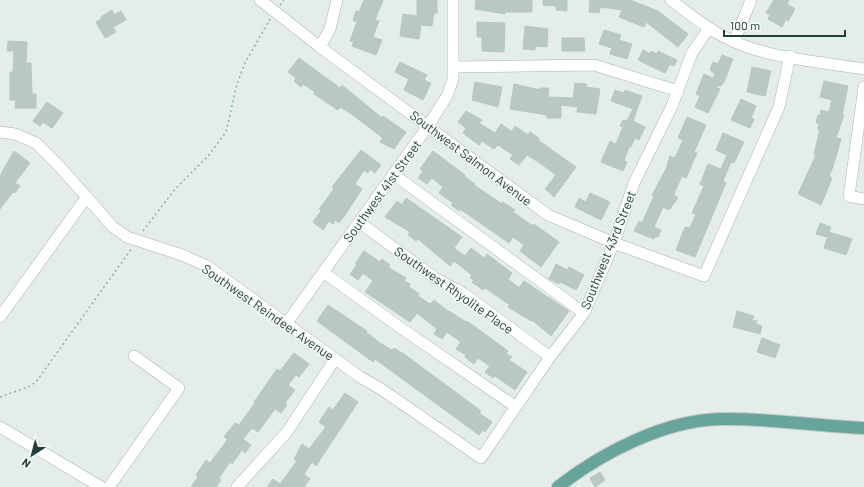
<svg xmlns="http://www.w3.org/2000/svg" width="864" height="487" font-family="Barlow,sans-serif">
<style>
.building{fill:#b9c8c3;stroke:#b6c7c1}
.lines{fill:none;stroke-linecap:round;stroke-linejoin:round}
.minor-casing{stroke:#a6b5b2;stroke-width:12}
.major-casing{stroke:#c1c9c8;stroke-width:14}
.path{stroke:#84b2a7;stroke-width:1.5;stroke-dasharray:2 3;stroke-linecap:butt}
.minor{stroke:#fff;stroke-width:11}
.major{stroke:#67a499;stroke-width:12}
.labels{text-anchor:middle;stroke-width:3;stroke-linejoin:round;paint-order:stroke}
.street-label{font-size:13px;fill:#233f3a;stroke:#f4faf7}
</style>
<rect width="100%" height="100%" fill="#e4edea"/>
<path class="building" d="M364,0H383L375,20L379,21L373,37L382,40L376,55L352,46L354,42L350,41L357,22L353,20L356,11L359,12Z
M417,0H437V13H434L432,26L421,25L419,39L400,36L403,14L417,16Z
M476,0H532V12H505V14L475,9Z
M543,0H567V11L556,10V6L543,5Z
M590,0H630L658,11L688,34L678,47L646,22L644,27L619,17L622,10L600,7L599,13L589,12Z
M774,0H789L787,4L795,9L788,21L786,19L782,27L768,19L770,15L766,13Z
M112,10L114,15L121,11L126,20L113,27L116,32L105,38L96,22L102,18L101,17Z
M477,22L505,23L504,52L482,51V37H477Z
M525,26L548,29L547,47L535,46V50L523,49Z
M604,30L621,35L619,40L632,44L627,59L610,54L612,48L599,44Z
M562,38H584L585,51H562Z
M8,41L27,42L26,63H31L32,94H36V108H15L16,100H10V72H13L14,51H7Z
M643,50L650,54L651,51L657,54L658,51L677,60L674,66L670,64L665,73L638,60Z
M722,55L733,59L724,82L721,86L718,85L717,88L720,89L708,113L695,107L700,96L696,94L704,74L713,78L715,74L710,70L713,62L718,64Z
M299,58L340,88L342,85L382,118L383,116L406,132L394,149L380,142L383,138L350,113L340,107L338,110L314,94L315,92L303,84L301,87L294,81L296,78L288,72Z
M400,62L427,75L424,80L431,83L423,100L404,90L409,79L395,72Z
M752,67L771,71L765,96L747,92Z
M824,81L848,86L842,115H844L836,138L841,139L833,167L829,176L832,178L821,205L798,194L816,155L814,154L820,130H818L819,123H816L818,115L820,116L821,110L829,112L832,100L820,97Z
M475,82L502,87L498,107L472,100Z
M575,83L587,84L586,87L600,89L596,114L577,112L578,107L561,105V118H547V115L510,109L514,84L540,90V88H549L548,97L573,98Z
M615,90L624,93L625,90L642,96L633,121L645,127L639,140L635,138L631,147H629L624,161L627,162L623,171L601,162L610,141L616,144L623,127L620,126L623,120L627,121L633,109L611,101Z
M741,99L756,106L751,118L754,119L750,128L731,120Z
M47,102L63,113L52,128L43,122L40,126L33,121Z
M466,111L482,120L479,123L495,133L501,124L512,132L515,126L528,135L530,132L539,138L538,140L576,167L554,197L545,189L556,175L540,163L527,155L519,165L510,159L513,155L498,145L494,149L482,141L479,145L463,133L466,128L458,122Z
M687,117L706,125L694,152L697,153L686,178L682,176L675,191L674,195L678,198L669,210L663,207L654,227L661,230L658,237L656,236L654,239L634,231L639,221L642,223L654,196L652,195L666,169L670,156L675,158L683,140L678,138Z
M723,133L744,142L734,163L731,162L723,181L726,183L695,257L676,250L685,227L690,228L696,214L692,213L704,186L700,184L708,164L721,169L727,155L716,150Z
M361,150L381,165L375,173L370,169L368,173L364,170L355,184L362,189L345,215L339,223L335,220L333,224L329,221L323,230L313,222L321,211L319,209L334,189L332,187Z
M14,151L30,163L15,183L20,186L15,193L13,192L0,209V176Z
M433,151L465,175L464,176L475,184L474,185L502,204L503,202L515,210L513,212L533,226L534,224L559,242L541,267L520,251L524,245L513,237L509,243L460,209L459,211L451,205L453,203L439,193L443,187L432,178L427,184L418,178L423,171L420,169Z
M590,193L610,202L601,220L575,207L579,198L586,202Z
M406,198L462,237L454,248L465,256L471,248L484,258L487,254L512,273L508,279L519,288L524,281L569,311L551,336L532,320L531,321L508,307L510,305L485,288L483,290L472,282L474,280L470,278L472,275L454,261L450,266L418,239L416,241L408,235L410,232L385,217L397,201L402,205Z
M820,223L831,227L827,237L816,234Z
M829,232L852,239L846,255L824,248Z
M364,251L380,262L382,259L390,265L388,267L406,278L404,281L410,284L409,287L419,294L418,296L430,304L434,300L449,312V311L466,322L467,321L508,351L506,354L512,357L509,360L527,372L515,390L495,376L493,378L485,372L490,366L478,358L474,364L465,357L466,355L456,349L461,342L447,332L442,339L434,334L437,329L417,313L410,322L365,292L373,281L363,273L358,280L350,274L357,265L355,264Z
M556,264L567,270L569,267L584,275L576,290L560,282L559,284L549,279Z
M328,305L367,331L366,332L380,343L392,350L394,348L404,354L481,411L479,413L492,422L485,432L483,430L479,435L375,359L373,362L317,321Z
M737,311L754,316L752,320L757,321L756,324L762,326L760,334L733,327Z
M762,338L780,345L775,358L757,352Z
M294,353L309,364L299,377L296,375L288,385L295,390L285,403L287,405L281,413L275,409L258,432L252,428L243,439L251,445L245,453L242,450L232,464L230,462L219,478L221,480L216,487H191L198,477L196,475L206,460L210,463L228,439L224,437L235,423L239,425L255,403L254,402L277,369L280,371Z
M345,393L358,402L316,466L312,462L304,474L310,479L304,487H267L273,479L280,484L297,461L294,459L302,444L309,449L326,427L319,422L329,407L333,410Z
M600,472L605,480L595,487L590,478Z"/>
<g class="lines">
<g class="minor-casing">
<path id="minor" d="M260,0L320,47L548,215L614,243L704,276L779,107L790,56
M671,0C691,15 711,32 735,42C773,59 823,62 864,69
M734,42L751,0
M320,47L330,29L337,0
M453,67L594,65L678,91
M864,87L849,196L864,199
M0,132L15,134L36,143L60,167L113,227L127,237L182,255L207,266L360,377L381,389L481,458L550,357L584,313L614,243L634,183L672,106L692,53L709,28
M393,174L584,313
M359,222L435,278L463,293L550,357
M323,272L401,328L516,407
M0,317L86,198
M286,324L428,126L447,96L453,79V0
M0,427L101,487
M109,487L179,388L134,356
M237,487L287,432L335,359"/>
</g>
<g class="major-casing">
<path id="major" d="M558,487C601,453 665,420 721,419C769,418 816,426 864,428"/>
</g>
<path class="path" d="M280,5L284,0
M143,231L175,189L209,155L226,132L237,84L245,63L270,19
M0,397L28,387L36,382L132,248"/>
<use href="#minor" class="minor"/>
<use href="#major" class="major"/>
</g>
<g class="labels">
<g class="street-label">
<text transform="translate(471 158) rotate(37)" y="5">Southwest Salmon Avenue</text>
<text transform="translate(382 191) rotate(-54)" y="5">Southwest 41st Street</text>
<text transform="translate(608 250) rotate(-68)" y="5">Southwest 43rd Street</text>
<text transform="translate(454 290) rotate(35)" y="5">Southwest Rhyolite Place</text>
<text transform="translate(268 312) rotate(35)" y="5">Southwest Reindeer Avenue</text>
</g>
</g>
<g transform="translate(32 455) rotate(216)" stroke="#f4faf7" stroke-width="3" paint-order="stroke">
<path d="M0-3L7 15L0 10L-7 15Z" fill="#233f3a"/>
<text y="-6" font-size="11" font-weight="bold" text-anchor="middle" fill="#233f3a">N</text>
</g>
<path d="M724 30v6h121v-6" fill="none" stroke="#233f3a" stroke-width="2"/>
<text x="730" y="30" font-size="12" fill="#233f3a" stroke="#f4faf7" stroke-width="3" paint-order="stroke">100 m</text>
</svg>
